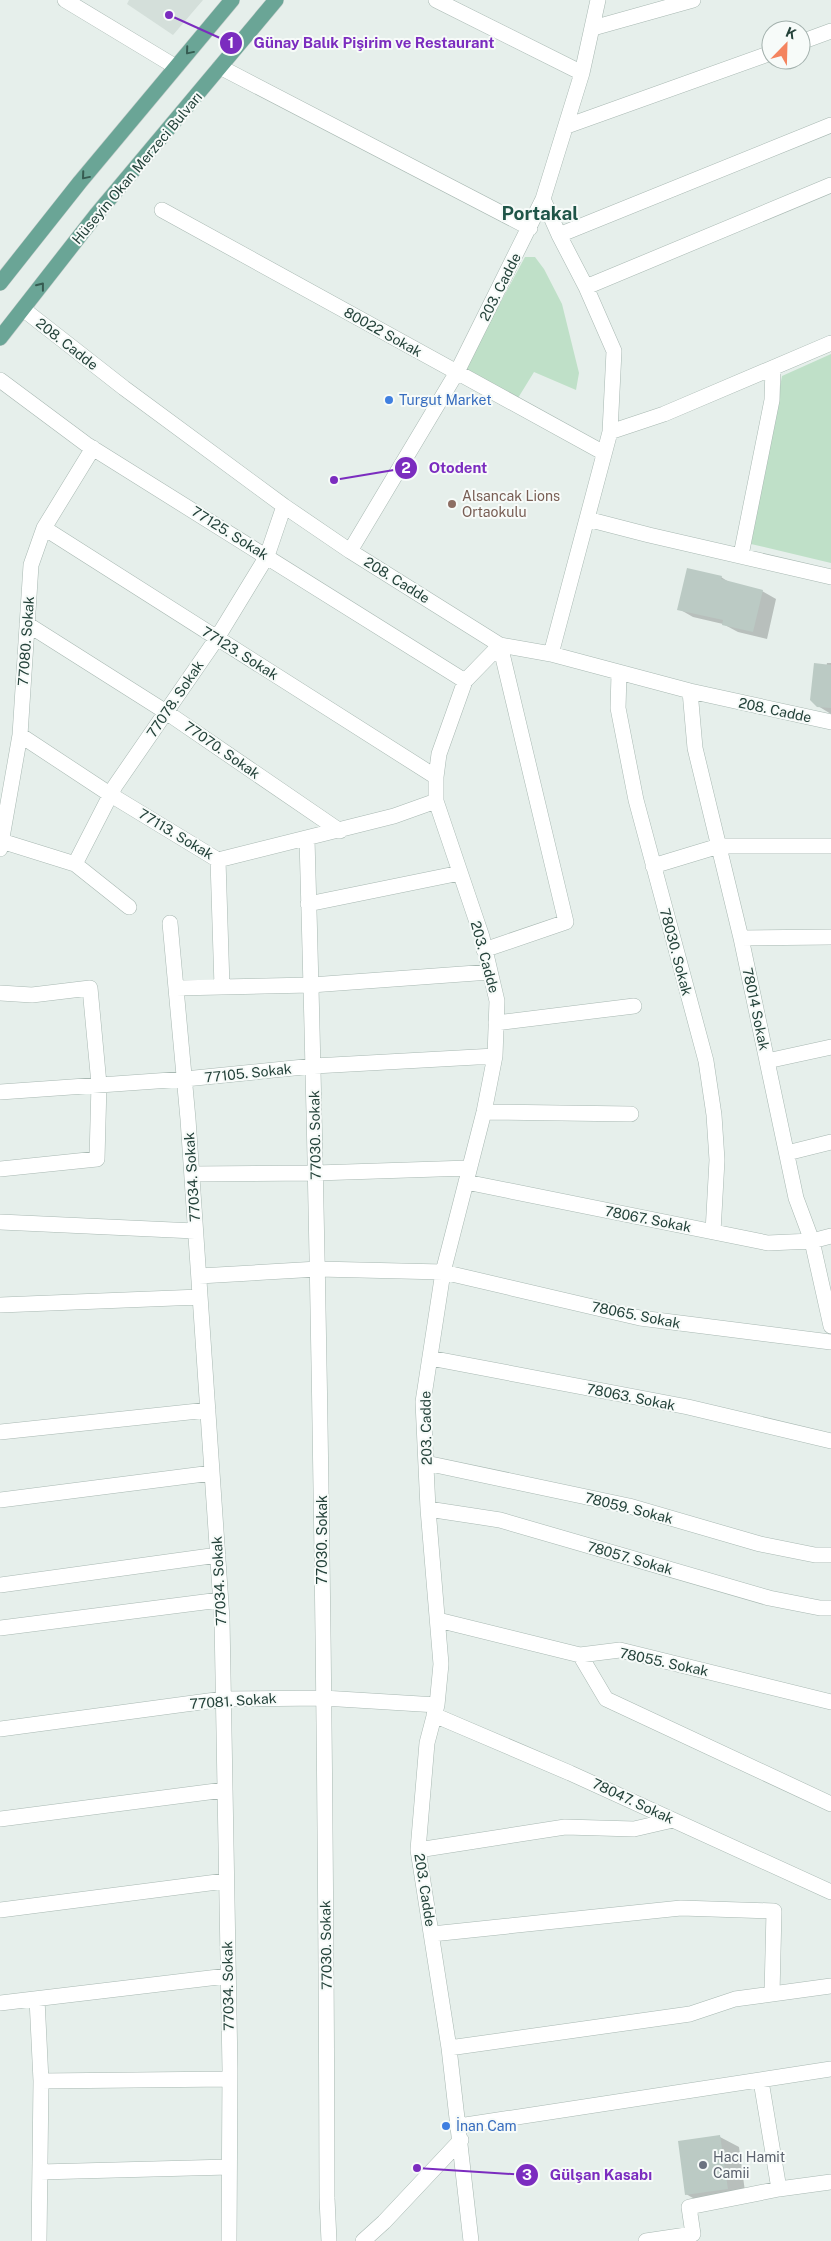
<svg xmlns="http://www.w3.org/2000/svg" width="831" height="2241" font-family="'Public Sans',sans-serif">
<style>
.built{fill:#d4dfda}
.green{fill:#bfe0c8}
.shadow{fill:#0003}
.building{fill:#bbcac4}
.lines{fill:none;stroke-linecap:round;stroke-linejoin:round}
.minor-casing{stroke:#a8b8b2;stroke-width:16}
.major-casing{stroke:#c2cac8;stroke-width:16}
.minor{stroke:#fff;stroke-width:15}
.major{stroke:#6aa596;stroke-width:15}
.oneway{stroke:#365b51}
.shop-dot{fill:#3f7fe0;stroke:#f7fbf9;stroke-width:2}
.education-dot{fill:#8d6e63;stroke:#f7fbf9;stroke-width:2}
.worship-dot{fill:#6b7280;stroke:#f7fbf9;stroke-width:2}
.labels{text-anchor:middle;stroke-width:4;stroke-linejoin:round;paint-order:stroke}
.street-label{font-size:14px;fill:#24423a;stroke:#f7fbf9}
.shop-label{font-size:14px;fill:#366cbe;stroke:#f7fbf9;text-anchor:start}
.education-label{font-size:14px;fill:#785e54;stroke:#f7fbf9;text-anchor:start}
.worship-label{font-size:14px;fill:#5b616d;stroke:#f7fbf9;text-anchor:start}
.district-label{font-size:19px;font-weight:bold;fill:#1f5548;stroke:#f7fbf9}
.leader{fill:none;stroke:#7b2cbf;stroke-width:2}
.callout-dot{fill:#7b2cbf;stroke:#f7fbf9;stroke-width:2}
.mark-label{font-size:15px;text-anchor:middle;font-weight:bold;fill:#fff}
.callout-label{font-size:15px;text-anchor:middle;font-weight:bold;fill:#7b2cbf;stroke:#f7fbf9;stroke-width:4;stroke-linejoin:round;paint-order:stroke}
</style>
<rect width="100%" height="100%" fill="#e6efeb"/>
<path class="built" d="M129,0H203L173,35L127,4Z"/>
<path class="green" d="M525,257H535L544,269L562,304L579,373L576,390L534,372L518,398L464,370Z
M831,354V563L751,544L782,376Z"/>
<path class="shadow" d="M721,577L732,584L762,591L776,599L767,639L738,632L723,624L693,617L679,609Z
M827,663H831V714L818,706Z
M720,2137L739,2147L746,2199L705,2205L686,2194Z"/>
<path class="building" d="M687,568L722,576L721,579L763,590L753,632L722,625L723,620L677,610Z
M814,663L831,665V708L817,707L810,700Z
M720,2135L728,2189L685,2195L678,2141Z"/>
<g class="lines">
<g class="minor-casing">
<path id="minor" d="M65,0L176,67
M436,0L582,73
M593,28L693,0
M801,42L831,31
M220,67L530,228
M567,126L771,53
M543,199L559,235L586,287L614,351L610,432L551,654
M162,210L604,453
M559,235L831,125
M586,287L831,185
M23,309L124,388L284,506L350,551L500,645L551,654L690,691L831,722
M0,380L86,444L465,681
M610,432L664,414L831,343
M587,519L649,535L831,577
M44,528L436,777
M350,551L457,372L543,199L582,73L598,0
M741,555L772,400L773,368
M27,624L166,712L340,831
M619,674L618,708L636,800L706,1061L714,1115L717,1160L713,1232
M690,691L695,748L741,938L796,1198L812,1241L831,1326
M20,735L111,795L218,860L394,816L436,801
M307,839C320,1292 326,1745 327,2198L329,2241
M1,841L75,864L129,907
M0,849L20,735L31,565L44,528L93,448
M218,860L222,987
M75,864L115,786L217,638L267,556L284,506
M653,866L719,846H831
M308,904L460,873
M170,923L188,1119L222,1619L230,2070L229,2241
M741,938L831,937
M484,950L566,922L500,645
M176,988L311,985L490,972
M0,993L32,995L90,988L99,1084L97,1159L0,1169
M496,1023L634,1006
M767,1061L831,1047
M0,1092L185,1079L314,1066L495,1056
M484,1112L631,1114
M787,1153L831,1142
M192,1174L316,1173L469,1168
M466,1182L768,1243L812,1241L831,1236
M0,1222L195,1231
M199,1276L318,1269L443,1272L640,1318L831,1342
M0,1305L200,1297
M430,1358L688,1407L831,1441
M0,1432L208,1410
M426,1463L629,1506L760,1544L815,1555H831
M0,1500L212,1473
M428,1509L500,1520L769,1598L820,1608H831
M0,1585L218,1555
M438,1620L580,1655L620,1650L831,1702
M0,1628L220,1600
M580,1655L606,1699L831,1804
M434,1715L570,1773L831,1892
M0,1729L223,1699L323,1698L437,1705
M0,1819L224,1790
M418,1850L565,1827L634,1829L673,1820
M0,1910L225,1881
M432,1934L681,1908L774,1911L772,1994
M37,1999L41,2081L39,2241
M0,2003L227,1976
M449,2048L690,2014L735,1999L831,1986
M41,2081L230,2079
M761,2081L779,2189
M459,2126L831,2069
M40,2172L229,2167
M363,2241L384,2222L461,2140
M471,2241L449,2048L418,1850L427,1743L437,1705L441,1664L428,1509L423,1402L443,1272L484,1112L495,1056L497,1001L482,937L436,801V777L439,754L465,681L500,645
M646,2241L693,2234L689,2207L779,2189L831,2182"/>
</g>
<g class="major-casing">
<path id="major" d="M0,283L80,182L232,0
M0,338L96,215L276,0"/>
</g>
<use href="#minor" class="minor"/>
<use href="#major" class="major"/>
</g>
<defs><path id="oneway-chevron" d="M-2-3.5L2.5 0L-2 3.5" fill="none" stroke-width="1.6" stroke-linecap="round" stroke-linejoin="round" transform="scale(1.25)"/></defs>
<g class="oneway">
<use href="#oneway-chevron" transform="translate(189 51) rotate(130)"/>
<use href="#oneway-chevron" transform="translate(85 176) rotate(130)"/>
<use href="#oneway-chevron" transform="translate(41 286) rotate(-52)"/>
</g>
<g class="shop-dot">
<circle cx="389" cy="400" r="5"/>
<circle cx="446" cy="2126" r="5"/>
</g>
<circle class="education-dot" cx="452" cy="504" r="5"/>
<circle class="worship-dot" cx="703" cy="2165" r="5"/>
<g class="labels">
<g class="street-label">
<text transform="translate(137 168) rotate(-50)" y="5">Hüseyin Okan Merzeci Bulvarı</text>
<text transform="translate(500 287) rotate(-63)" y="5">203. Cadde</text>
<text transform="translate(383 332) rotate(29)" y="5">80022 Sokak</text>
<text transform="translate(67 344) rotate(38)" y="5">208. Cadde</text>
<text transform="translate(230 533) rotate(32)" y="5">77125. Sokak</text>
<text transform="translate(397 580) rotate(32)" y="5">208. Cadde</text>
<text transform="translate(26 641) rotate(-86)" y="5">77080. Sokak</text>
<text transform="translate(240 653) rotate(32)" y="5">77123. Sokak</text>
<text transform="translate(175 699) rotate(-56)" y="5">77078. Sokak</text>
<text transform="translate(775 710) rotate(12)" y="5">208. Cadde</text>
<text transform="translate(222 750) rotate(35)" y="5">77070. Sokak</text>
<text transform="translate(176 834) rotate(31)" y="5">77113. Sokak</text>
<text transform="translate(676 952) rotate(75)" y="5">78030. Sokak</text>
<text transform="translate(485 957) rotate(75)" y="5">203. Cadde</text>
<text transform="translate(756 1009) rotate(78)" y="5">78014 Sokak</text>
<text transform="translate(248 1073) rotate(-6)" y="5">77105. Sokak</text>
<text transform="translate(315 1135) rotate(-91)" y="5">77030. Sokak</text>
<text transform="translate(192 1177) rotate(-94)" y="5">77034. Sokak</text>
<text transform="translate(648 1219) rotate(11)" y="5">78067. Sokak</text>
<text transform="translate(636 1315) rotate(11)" y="5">78065. Sokak</text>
<text transform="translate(631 1397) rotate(11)" y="5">78063. Sokak</text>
<text transform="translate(426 1428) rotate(-91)" y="5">203. Cadde</text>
<text transform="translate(629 1508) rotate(14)" y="5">78059. Sokak</text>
<text transform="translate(322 1540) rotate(-90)" y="5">77030. Sokak</text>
<text transform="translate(630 1558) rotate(16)" y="5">78057. Sokak</text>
<text transform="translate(219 1581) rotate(-93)" y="5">77034. Sokak</text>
<text transform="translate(664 1662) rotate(12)" y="5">78055. Sokak</text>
<text transform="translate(233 1701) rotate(-4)" y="5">77081. Sokak</text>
<text transform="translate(633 1801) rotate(25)" y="5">78047. Sokak</text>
<text transform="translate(425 1890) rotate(81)" y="5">203. Cadde</text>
<text transform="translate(326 1945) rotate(-91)" y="5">77030. Sokak</text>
<text transform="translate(228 1986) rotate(-91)" y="5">77034. Sokak</text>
</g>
<g class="shop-label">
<text x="399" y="405">Turgut Market</text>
<text x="456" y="2131">İnan Cam</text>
</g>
<g class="education-label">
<text x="462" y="501">Alsancak Lions<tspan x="462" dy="16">Ortaokulu</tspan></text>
</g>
<g class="worship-label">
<text x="713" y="2162">Hacı Hamit<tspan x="713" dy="16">Camii</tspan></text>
</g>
<g class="district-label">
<text x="540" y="220">Portakal</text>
</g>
</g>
<path class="leader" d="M169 15L231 43M334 480L406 468M417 2168L527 2175"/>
<g class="callout-dot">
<circle cx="169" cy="15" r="5"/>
<circle cx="334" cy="480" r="5"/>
<circle cx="417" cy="2168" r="5"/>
<circle cx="231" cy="43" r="12"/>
<circle cx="406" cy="468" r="12"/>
<circle cx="527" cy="2175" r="12"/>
</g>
<g class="mark-label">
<text x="231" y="48">1</text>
<text x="406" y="473">2</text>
<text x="527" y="2180">3</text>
</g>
<g class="callout-label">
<text x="374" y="48">Günay Balık Pişirim ve Restaurant</text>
<text x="458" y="473">Otodent</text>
<text x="601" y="2180">Gülşan Kasabı</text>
</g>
<g transform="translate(786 45) rotate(23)"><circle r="24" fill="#f7fbf9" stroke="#a3b1ad"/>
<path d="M0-4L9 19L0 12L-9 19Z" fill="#f4845f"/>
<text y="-8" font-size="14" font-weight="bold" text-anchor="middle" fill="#24423a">K</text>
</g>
</svg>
